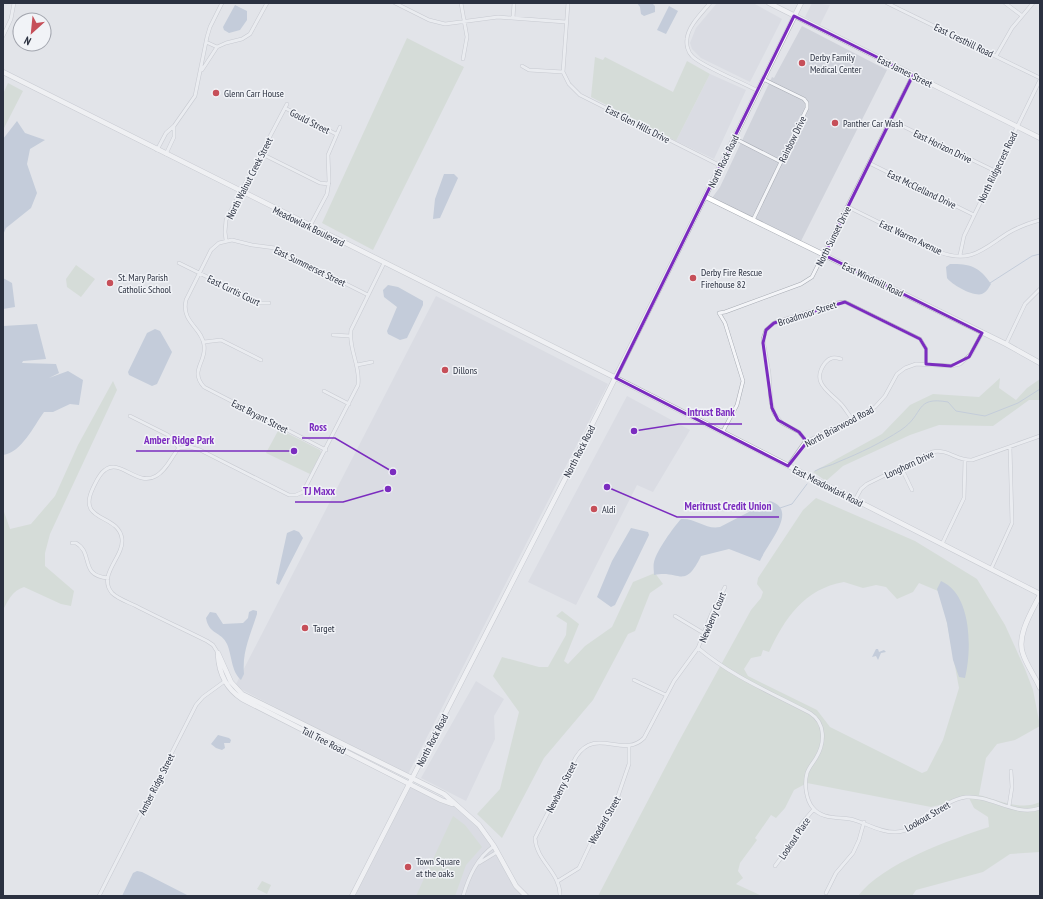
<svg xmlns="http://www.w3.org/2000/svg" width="1043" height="899" font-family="'PT Sans Narrow',sans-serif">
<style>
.built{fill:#d0d3db}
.green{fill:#c6d3c3;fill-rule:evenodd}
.water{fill:#9fb0c7}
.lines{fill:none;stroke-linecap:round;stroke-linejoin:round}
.stream{stroke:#9fb0c7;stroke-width:1}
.street-casing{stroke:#a7abb3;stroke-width:4}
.secondary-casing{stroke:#a7abb3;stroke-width:5.5}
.street{stroke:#f4f5f8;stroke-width:3}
.secondary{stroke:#fff;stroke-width:4.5}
.marked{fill:none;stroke:#7b2cbf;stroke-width:3;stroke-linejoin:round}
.poi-dot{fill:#c64f59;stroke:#f1f3f7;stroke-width:1.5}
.labels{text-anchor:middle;stroke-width:3;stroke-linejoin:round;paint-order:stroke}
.street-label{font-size:10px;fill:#2b3140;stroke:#f1f3f7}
.poi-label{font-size:10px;fill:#2b3140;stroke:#f1f3f7;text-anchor:start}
.leader{fill:none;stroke:#7b2cbf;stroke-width:1.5}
.callout-dot{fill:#7b2cbf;stroke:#f1f3f7;stroke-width:1.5}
.callout-label{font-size:11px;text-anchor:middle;font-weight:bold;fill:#7b2cbf;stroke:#f1f3f7;stroke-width:3;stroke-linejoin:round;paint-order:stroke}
</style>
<rect width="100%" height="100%" fill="#e2e4e9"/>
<path class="built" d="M717,3H753L782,19L750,82L701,58L692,49L690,43L696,28Z
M812,3L830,5L820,25L805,17Z
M802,26L887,70L800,243L712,198L720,187L772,77L774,78Z
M710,74L746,90L714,159L676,141Z
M436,296L608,384L407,776L235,686Z
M627,396L690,430L653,492L637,485L576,605L528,582Z
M476,681L504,699L494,716L495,739L466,801L421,778Z
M410,783L454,804L479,825L516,886L527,896H352Z"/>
<path class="green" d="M407,38L464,67L373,250L322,223Z
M595,57L603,60L605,57L673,92L687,61L710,74L676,141L591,97Z
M8,83L23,91L3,130V94Z
M76,265L95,279L81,297L67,287L66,279Z
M1000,378L999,388L1016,400L1027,388L1040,379V400H1029L993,426L939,425L910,435L843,466L826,481L813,472L882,434L910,405L933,394L979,397Z
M113,381L117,390L50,534L45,553V566L74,591L71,606L61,604L24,587C12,591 9,599 3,610V509L10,529L31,524L55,496L78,445Z
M279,429L320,450L321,453L310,474L266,453Z
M816,498L915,541L977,579L1005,625L1025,669L1033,690L1040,726L1015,740L997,744L986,758L979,795C998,800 1021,811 1040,802V852L1010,854L983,872L916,890L912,896H858C883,863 950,840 989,827L988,817L974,808L969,798L931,807L807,783L794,790L785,808L776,818L771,815L755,838L757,840L740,863L738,871L743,878L736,884L762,896H598L678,743L751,610L761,598L763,592L757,584L758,578L803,510ZM844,582L863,588L876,585L886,587L897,599L913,592L919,583L938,591L945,612L959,688L943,740L927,771L922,773L830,727L817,710L748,676L744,669L751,658L761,656L763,650L769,652C785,618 804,589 844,582Z
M655,573L663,584L650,593L635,631L628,634L593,700L544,758L502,838L477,814L500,789L519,712L493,676L502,657L539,667H548L566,635L567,623L556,616L562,611L579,624L564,661L568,664L585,646L612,627L633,582Z
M453,816L465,825L482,847L466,865L455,896H416Z
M262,881L271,885L267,894L257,889Z"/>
<path class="water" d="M637,3H652L655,6V12L644,16L641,14L640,7Z
M235,5L247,11V20L240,30L229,33L224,30L223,27Z
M669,6L678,11L666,34L657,30Z
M17,121L25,133L45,140L30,149L27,164L37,193L31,208L6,228L3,235V139Z
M444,174H454L458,178L440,218L433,219L435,199Z
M950,264C970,264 979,266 991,284C989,287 987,292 982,294C974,297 952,285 947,278L946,267Z
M3,278L12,283L15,307L3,309Z
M388,285L398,287L423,301V305L407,338L400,340L388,334L387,331L397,307L384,297L383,290Z
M37,324L46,359L23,361L22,363L56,364L59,373L49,378L68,371L83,380L79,405L70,404L53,412H44C33,427 22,452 3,455V326Z
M155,329L160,331L172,352L157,384L152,386L129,375L128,372L147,333Z
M770,501C800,510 766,545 760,561L729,549L701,556C684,591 680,569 654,575C654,571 653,566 654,562C657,550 673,528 681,519C696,518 706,530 720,527Z
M631,528L648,532L649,535L615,605L611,607L597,597L612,561Z
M294,530L299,532L303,538L279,585L276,583L287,533Z
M941,581C972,594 972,650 965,678L959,677L953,660L947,623L937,589Z
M253,610L257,611V614C250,636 242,652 244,674L241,680C231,671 232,655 227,644C221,631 209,635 206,618L210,612L216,613L223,624L243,623L248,618L249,612Z
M876,649H878L879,652L884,650L886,652L881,653L878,660L876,656L872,657Z
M218,735L229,738L231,740L230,743H224L225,748L222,750L216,748L211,744Z
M137,871L142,872L189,896H122L133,873Z"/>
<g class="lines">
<path class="stream" d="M990,283L1032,256L1040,254
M815,471C821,467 831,466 838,462C860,453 881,443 901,430C925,414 914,396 948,402L956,411L985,416L1018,403L1040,389
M780,508L792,504L807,484"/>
<g class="street-casing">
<path id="street" d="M395,3L429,20L445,24L498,17L566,22
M461,3L467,37L463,59
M568,3L563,72L569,84L580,95L721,166
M710,3C702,13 688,26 687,39C686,45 688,52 692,56C701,66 744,83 758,91
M887,3L1040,78
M1005,3L1021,15
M513,18L514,3
M3,36L11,19L14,3
M206,42L217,47
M996,56L1012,28L1033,3
M522,66L529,70L563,72
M202,70L217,47L226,43L242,39L250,34L267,3
M285,108L336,134
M890,120L995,171
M734,138L781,162
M157,150L166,133L174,126L195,96L207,37L210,27L222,3
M166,154L174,137V126
M262,154L320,183L329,184
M869,163L974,215
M848,207L939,252C971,264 983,249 1008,233C1018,227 1029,223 1040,220
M753,220L807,108V103L804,99L763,79
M310,226L327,194L329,181L328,155L340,127
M226,240L225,232L226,220L287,104
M960,255L964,236L1040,80
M179,263L260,303H269
M333,335L350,336
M204,342L221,340L261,360
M1006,344L1025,304L1040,289
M841,359C834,357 830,357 825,363C810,383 830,392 841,404C845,408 848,414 852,419
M357,365L372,362
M324,391L349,404
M130,416L168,435L179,448
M722,433L737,405L743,381L725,323L719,313L725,312L801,284L812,277L913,75
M807,442L799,432L782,423L774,413L771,402L769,373L763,339L766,330L774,323L837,303L845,302L920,339L926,349V364
M179,448L190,447L200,450L289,495H296L303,492L358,385C361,366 348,349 351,330L384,263
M179,448C171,457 167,470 156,476C137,487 120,458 105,470C99,474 96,482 93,488C76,523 119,513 122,539C124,557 97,575 112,593C118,599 128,602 136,606C159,618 183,629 207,641L213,645L218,653
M326,450L204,387C189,370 207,362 204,345C202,327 181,323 186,300L211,250L219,243L232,240L252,245L275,248L368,295
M788,466L804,443L875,407L885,396L897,374L905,368L916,364L951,366L960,364L971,354L982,333
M901,467L912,490
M855,500L861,489L867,484L932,452C947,448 957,461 972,460L1040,436
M72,543H76C94,553 79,576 108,578
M942,544L964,498L965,460
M991,569L1012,523L1010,447
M675,616L705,634
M698,648C733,677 770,692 810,713C826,723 825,743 816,758C813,763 809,767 807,773C804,784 806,800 813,808C821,819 838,817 850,819C865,822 880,833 896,832C922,831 940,800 966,797C991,795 1016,817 1040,808
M634,680L666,695
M1009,806L1012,787L1011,771
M479,863L497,852
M775,866L792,843L802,823L814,809
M558,881L579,868L596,832L617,799L629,764V746
M826,893L836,873L853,853L859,840L864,822
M99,896L196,705L203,697L225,681
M463,896C469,876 477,858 494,846
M560,896C561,873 536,861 535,838L576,757C596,726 623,759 644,738L674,681L698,648L711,615L725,587"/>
</g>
<g class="secondary-casing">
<path id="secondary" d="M769,3L1040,138
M3,72L616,378L1040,594
M706,197L1006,344L1040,363
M1040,595C1032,611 1016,636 1023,654C1027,666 1035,676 1040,688
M218,653L231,682L242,694L444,794L479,825L494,846L516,886L526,896
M218,655C219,674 227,689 242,699L441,800L452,804
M352,896L566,477L801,3"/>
</g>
<use href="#street" class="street"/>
<use href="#secondary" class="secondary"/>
</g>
<path d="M0 0H1043V899H0ZM794,16L913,75L824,255L982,333L969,357L951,366L926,364V349L920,339L845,302L774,323L766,330L763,343L772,408L778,420L799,432L807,442L788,466L616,378Z" fill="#e2e4e9" fill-opacity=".55" fill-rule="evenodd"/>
<path class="marked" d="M794,16L913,75L824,255L982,333L969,357L951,366L926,364V349L920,339L845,302L774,323L766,330L763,343L772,408L778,420L799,432L807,442L788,466L616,378Z"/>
<g class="poi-dot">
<circle cx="802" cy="63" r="4"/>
<circle cx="216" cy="93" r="4"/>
<circle cx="835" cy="123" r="4"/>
<circle cx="693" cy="278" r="4"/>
<circle cx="110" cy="283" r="4"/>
<circle cx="445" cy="370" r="4"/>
<circle cx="594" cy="509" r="4"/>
<circle cx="305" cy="628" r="4"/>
<circle cx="408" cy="867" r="4"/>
</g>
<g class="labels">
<g class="street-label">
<text transform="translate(964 40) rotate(26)" y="4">East Cresthill Road</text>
<text transform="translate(905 71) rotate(26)" y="4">East James Street</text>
<text transform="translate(310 121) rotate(27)" y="4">Gould Street</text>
<text transform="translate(638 124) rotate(27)" y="4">East Glen Hills Drive</text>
<text transform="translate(792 139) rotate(-64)" y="4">Rainbow Drive</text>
<text transform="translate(943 146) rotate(26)" y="4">East Horizon Drive</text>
<text transform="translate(723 161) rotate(-64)" y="4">North Rock Road</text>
<text transform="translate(997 167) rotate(-64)" y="4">North Ridgecrest Road</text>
<text transform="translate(249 178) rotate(-63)" y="4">North Walnut Creek Street</text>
<text transform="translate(922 189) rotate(26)" y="4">East McClelland Drive</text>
<text transform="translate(309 226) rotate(26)" y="4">Meadowlark Boulevard</text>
<text transform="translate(833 236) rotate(-63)" y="4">North Sunset Drive</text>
<text transform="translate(911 237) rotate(25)" y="4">East Warren Avenue</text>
<text transform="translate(310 266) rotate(26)" y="4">East Summerset Street</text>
<text transform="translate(873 279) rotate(26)" y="4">East Windmill Road</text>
<text transform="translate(234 290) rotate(26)" y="4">East Curtis Court</text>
<text transform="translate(807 313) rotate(-18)" y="4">Broadmoor Street</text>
<text transform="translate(260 416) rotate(27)" y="4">East Bryant Street</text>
<text transform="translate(839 426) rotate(-28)" y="4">North Briarwood Road</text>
<text transform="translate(579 451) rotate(-63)" y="4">North Rock Road</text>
<text transform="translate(909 464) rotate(-25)" y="4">Longhorn Drive</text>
<text transform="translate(828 486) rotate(27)" y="4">East Meadowlark Road</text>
<text transform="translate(712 617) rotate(-67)" y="4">Newberry Court</text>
<text transform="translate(324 740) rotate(27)" y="4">Tall Tree Road</text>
<text transform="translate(432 740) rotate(-63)" y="4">North Rock Road</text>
<text transform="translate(156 784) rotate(-63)" y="4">Amber Ridge Street</text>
<text transform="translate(561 787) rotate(-63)" y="4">Newberry Street</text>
<text transform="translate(927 816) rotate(-30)" y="4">Lookout Street</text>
<text transform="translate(604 820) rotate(-60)" y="4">Woodard Street</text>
<text transform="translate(794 838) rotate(-56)" y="4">Lookout Place</text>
</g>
<g class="poi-label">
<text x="810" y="61">Derby Family<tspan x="810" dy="12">Medical Center</tspan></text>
<text x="224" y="97">Glenn Carr House</text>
<text x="843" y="127">Panther Car Wash</text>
<text x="701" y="276">Derby Fire Rescue<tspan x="701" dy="12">Firehouse 82</tspan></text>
<text x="118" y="281">St. Mary Parish<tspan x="118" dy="12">Catholic School</tspan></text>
<text x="453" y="374">Dillons</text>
<text x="602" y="513">Aldi</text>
<text x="313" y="632">Target</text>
<text x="416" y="865">Town Square<tspan x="416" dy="12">at the oaks</tspan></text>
</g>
</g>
<path class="leader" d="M634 431L679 424H742M393 472L335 438H302M294 451L222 451H136M388 489L343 502H295M607 487L677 517H779"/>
<g class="callout-dot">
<circle cx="634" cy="431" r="4"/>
<circle cx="393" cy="472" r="4"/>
<circle cx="294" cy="451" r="4"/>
<circle cx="388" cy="489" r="4"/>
<circle cx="607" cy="487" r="4"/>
</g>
<g class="callout-label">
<text x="711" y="416">Intrust Bank</text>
<text x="318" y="431">Ross</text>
<text x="179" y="444">Amber Ridge Park</text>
<text x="319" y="495">TJ Maxx</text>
<text x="728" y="510">Meritrust Credit Union</text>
</g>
<rect width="1043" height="899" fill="none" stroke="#2b3140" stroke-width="8"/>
<g transform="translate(32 32) rotate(207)"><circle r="19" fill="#f1f3f7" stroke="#a2a5ae"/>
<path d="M0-3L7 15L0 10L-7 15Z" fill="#c64f59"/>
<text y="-6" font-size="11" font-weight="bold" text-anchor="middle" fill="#2b3140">N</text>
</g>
</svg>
